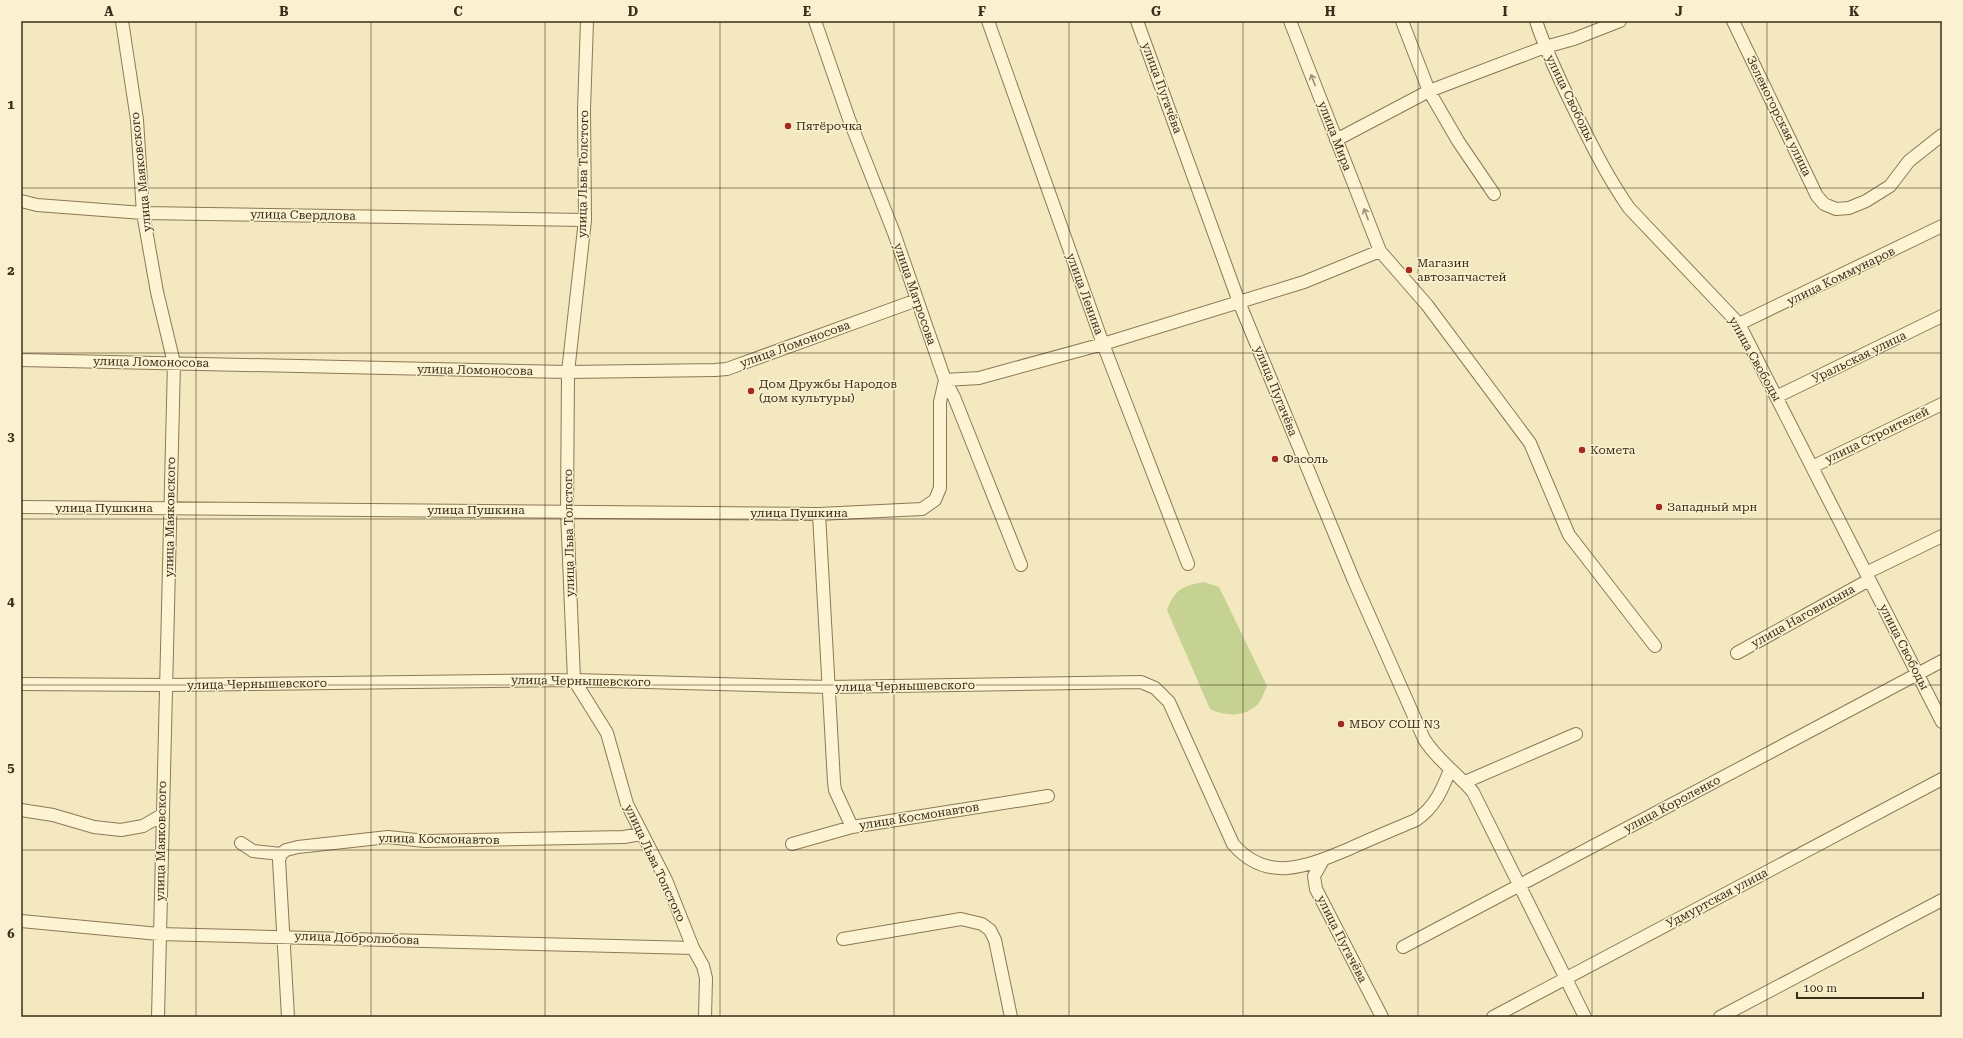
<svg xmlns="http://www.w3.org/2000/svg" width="1963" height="1038" font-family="'Roboto Serif',serif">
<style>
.garden{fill:#c5d292}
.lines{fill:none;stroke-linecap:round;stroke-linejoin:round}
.minor-casing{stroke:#8e7855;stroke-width:14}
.minor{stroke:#fdf4d3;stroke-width:12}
.oneway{stroke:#9c9177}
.grid{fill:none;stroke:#3c2e1b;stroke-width:1;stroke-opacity:0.55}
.poi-dot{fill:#a4291e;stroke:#f9f1cf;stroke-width:1.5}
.labels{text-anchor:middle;stroke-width:3;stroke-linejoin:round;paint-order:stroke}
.street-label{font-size:12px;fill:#3c2e1b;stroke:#f9f1cf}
.poi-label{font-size:12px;fill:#3c2e1b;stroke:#f9f1cf;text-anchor:start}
.neatline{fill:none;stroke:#3c2e1b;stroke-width:1.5}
.grid-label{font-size:13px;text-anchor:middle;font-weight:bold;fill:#3c2e1b}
</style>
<rect width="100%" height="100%" fill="#f3e8bf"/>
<path class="garden" d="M1204,582L1219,587L1267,686C1264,692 1262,699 1258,704C1245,718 1225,716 1210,709L1167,610C1175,589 1182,586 1204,582Z"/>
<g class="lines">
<g class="minor-casing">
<path id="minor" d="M122,21L137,120L143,213L157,292L174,363L158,1017
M587,21L584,110L585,220L568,372L567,511L574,680L607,733L627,804L666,880L693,948L703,966L706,978L705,1017
M815,21L849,119L894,233L945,380L954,397L1021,565
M988,21L1103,344L1188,564
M1137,21L1239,302L1354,581L1424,739C1437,760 1457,773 1473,792L1585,1017
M1290,21L1380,251L1427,305L1530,443L1569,535L1655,646
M1402,21L1429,91L1458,141L1494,194
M1536,21C1545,49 1558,76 1571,103C1588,138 1606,175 1629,208L1739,324L1942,722
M1733,21L1817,196L1824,204L1836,209L1849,208L1866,201L1890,186L1909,161L1942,135
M1336,140L1429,91L1545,47L1574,39L1620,21
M21,201L37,205L143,213L585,220
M1739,324L1942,226
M21,360L568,372L715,370L727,369L917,300
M945,380L979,378L1103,344L1304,282L1380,251
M1776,397L1942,316
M1812,467L1942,404
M21,507L819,514L922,509L935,500L940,488V402L945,380
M819,514L834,782L835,790L852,827
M1866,573L1942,536
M1737,653L1869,580
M21,684L165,685L574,680L829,687L1141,682L1155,688L1169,702L1233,844C1268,885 1310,865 1351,848C1373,838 1395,829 1416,820C1435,807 1442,790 1450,770
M1465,782L1576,734
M21,810L53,815L94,827L121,830L143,826L162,815
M241,843L253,851L281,854L286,850L298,847L388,837L425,841L624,837L641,834
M792,844L852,827L1048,796
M281,854L279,860L288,1017
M1323,860L1314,876L1316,889L1382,1017
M21,921L159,934L693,948
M843,939L961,919L982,924L990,930L995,940L1011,1017
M1403,947L1942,661
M1493,1017L1942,779
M1720,1017L1942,900"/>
</g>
<use href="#minor" class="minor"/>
</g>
<defs><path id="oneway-shaft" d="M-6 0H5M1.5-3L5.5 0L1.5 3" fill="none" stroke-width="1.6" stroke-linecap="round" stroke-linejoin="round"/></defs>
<g class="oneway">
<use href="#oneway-shaft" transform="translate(1313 80) rotate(-111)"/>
<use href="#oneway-shaft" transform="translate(1366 214) rotate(-111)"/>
</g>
<path class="grid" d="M196,21V1017M371,21V1017M545,21V1017M720,21V1017M894,21V1017M1069,21V1017M1243,21V1017M1418,21V1017M1592,21V1017M1767,21V1017M21,188H1942M21,353H1942M21,519H1942M21,685H1942M21,850H1942"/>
<g class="poi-dot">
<circle cx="788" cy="126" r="4"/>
<circle cx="1409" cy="270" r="4"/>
<circle cx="751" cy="391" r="4"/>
<circle cx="1582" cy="450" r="4"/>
<circle cx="1275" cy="459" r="4"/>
<circle cx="1659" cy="507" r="4"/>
<circle cx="1341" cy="724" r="4"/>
</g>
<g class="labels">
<g class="street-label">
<text transform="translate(1162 88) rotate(70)" y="4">улица Пугачёва</text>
<text transform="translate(1570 98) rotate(64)" y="4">улица Свободы</text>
<text transform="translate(1779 116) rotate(64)" y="4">Зеленогорская улица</text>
<text transform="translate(1335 136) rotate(69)" y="4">улица Мира</text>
<text transform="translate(141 172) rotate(-96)" y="4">улица Маяковского</text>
<text transform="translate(583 174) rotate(-89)" y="4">улица Льва Толстого</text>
<text transform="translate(303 215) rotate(1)" y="4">улица Свердлова</text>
<text transform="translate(1841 276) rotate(-26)" y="4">улица Коммунаров</text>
<text transform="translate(915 294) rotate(71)" y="4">улица Матросова</text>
<text transform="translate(1085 294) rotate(70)" y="4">улица Ленина</text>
<text transform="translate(795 344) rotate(-20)" y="4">улица Ломоносова</text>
<text transform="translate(1859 357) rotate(-26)" y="4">Уральская улица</text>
<text transform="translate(1755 359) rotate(61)" y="4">улица Свободы</text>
<text transform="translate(151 362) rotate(1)" y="4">улица Ломоносова</text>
<text transform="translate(475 370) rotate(1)" y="4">улица Ломоносова</text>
<text transform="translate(1276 391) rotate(68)" y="4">улица Пугачёва</text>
<text transform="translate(1877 435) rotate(-26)" y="4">улица Строителей</text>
<text x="104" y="512">улица Пушкина</text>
<text x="476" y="514">улица Пушкина</text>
<text x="799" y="517">улица Пушкина</text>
<text transform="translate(170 517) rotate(-89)" y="4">улица Маяковского</text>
<text transform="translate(569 533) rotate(-91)" y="4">улица Льва Толстого</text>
<text transform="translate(1803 616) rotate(-29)" y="4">улица Наговицына</text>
<text transform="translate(1904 647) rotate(63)" y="4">улица Свободы</text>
<text transform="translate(581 681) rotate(1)" y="4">улица Чернышевского</text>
<text transform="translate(257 684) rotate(-1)" y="4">улица Чернышевского</text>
<text transform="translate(905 686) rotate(-1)" y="4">улица Чернышевского</text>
<text transform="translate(1672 804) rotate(-28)" y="4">улица Короленко</text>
<text transform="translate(919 816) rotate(-9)" y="4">улица Космонавтов</text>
<text transform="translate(439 839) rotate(1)" y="4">улица Космонавтов</text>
<text transform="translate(161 841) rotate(-89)" y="4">улица Маяковского</text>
<text transform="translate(655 863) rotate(65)" y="4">улица Льва Толстого</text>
<text transform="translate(1717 898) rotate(-28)" y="4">Удмуртская улица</text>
<text transform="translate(357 938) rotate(2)" y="4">улица Добролюбова</text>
<text transform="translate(1342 939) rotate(63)" y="4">улица Пугачёва</text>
</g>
<g class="poi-label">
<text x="796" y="130">Пятёрочка</text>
<text x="1417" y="267">Магазин<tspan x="1417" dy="14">автозапчастей</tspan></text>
<text x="759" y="388">Дом Дружбы Народов<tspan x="759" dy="14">(дом культуры)</tspan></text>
<text x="1590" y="454">Комета</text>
<text x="1283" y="463">Фасоль</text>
<text x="1667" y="511">Западный мрн</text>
<text x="1349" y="728">МБОУ СОШ N3</text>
</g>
</g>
<rect width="1963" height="1038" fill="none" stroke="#f9f1cf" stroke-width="44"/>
<path d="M1797 992v6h126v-6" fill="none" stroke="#3c2e1b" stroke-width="2"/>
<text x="1803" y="992" font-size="12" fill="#3c2e1b" stroke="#f9f1cf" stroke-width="3" paint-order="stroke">100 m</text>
<rect x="22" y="22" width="1919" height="994" class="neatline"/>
<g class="grid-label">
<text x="109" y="16">A</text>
<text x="284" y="16">B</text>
<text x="458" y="16">C</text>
<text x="633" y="16">D</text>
<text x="807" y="16">E</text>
<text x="982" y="16">F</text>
<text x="1156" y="16">G</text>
<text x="1330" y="16">H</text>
<text x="1505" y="16">I</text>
<text x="1679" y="16">J</text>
<text x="1854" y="16">K</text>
<text x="11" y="109">1</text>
<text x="11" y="275">2</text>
<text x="11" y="441">3</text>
<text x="11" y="606">4</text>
<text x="11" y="772">5</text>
<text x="11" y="938">6</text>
</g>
</svg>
